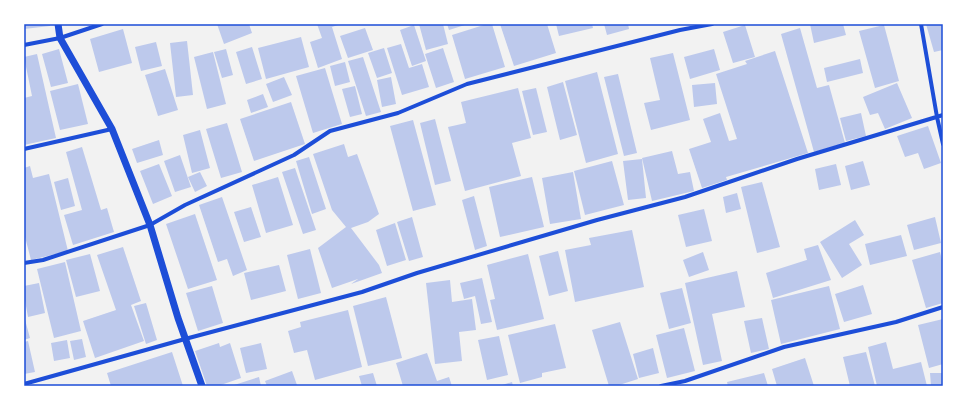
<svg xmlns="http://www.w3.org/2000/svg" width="967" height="410" font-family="Overpass,sans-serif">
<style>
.building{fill:#bdc9ec}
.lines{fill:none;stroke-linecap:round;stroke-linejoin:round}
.minor{stroke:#1d4ed8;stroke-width:4}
.tertiary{stroke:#1d4ed8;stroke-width:7}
.neatline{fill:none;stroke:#1d4ed8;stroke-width:1.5}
</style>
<rect width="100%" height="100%" fill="#f2f2f2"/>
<path class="building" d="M24,24H50V26L24,29Z
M217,24H249L252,33L224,44Z
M317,24H341L332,27L342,59L318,68L310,42L322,38Z
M419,24H443L448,44L426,50Z
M447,24H468L449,30Z
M487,24H492L505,67L465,79L452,35Z
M500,24H547L556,53L514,66Z
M556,24H592L593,28L559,36Z
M604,24H628L629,29L607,35Z
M810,24H843L846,35L814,43Z
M926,24H943V50L934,52Z
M414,25L426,61L412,66L400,30Z
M745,25L755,57L733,63L723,32Z
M884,25L899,81L875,88L859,31Z
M365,28L373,50L348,58L340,36Z
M800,28L817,88L829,85L845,143L814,152L781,34Z
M123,29L132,63L99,72L90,39Z
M301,37L309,67L266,79L258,48Z
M187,41L193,95L176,97L170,43Z
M156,42L162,66L141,71L135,47Z
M401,44L409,68L422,64L429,87L402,95L387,48Z
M252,47L262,79L246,84L236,52Z
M384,48L392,73L377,78L368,53Z
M443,48L454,82L436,88L425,54Z
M59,49L68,83L51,87L42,54Z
M226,49L233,75L222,78L214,52Z
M714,49L720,70L690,79L684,57Z
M775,51L808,153L726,177L727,180L702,188L689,149L711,142L703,119L720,113L729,141L737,139L716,74L747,64L745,61Z
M213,52L226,104L207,109L194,57Z
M673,53L690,120L651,130L644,103L660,100L650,58Z
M37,54L56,138L24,145V98L32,96L24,57Z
M363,57L381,112L366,116L348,61Z
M860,59L863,73L827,82L824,68Z
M345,62L350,82L335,86L330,66Z
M325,68L342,124L313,133L296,76Z
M165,69L178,110L158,116L145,75Z
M597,72L618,154L586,163L565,81Z
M618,74L637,153L624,156L604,77Z
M284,77L292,95L273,102L266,84Z
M391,77L396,104L382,107L377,80Z
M563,82L577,135L560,140L547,87Z
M715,83L717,104L694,107L692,85Z
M897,83L912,118L885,129L878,113L870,115L863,97Z
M78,84L88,124L60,130L50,91Z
M355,86L362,114L350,117L342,89Z
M518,88L531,138L512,143L521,176L465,191L448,127L466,123L461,102Z
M536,88L547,132L533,135L522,91Z
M263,94L268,107L251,113L247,100Z
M291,102L305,144L254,161L240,119Z
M861,113L866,136L846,141L840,118Z
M435,119L451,181L435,185L420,123Z
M413,120L436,205L413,211L390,126Z
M227,123L242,172L221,178L206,129Z
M928,126L941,163L924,169L918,153L905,157L897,136Z
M200,130L210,168L192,173L183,135Z
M159,140L163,155L137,163L132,149Z
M344,144L348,157L357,154L379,214L368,222L351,228L379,265L382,273L351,284L358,279L332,288L318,248L346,227L332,210L313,154Z
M82,147L101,210L107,208L114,232L73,245L64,215L82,210L66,152Z
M672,151L678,174L690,172L694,191L652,201L642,158Z
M180,155L191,187L175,192L164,161Z
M309,157L326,209L312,214L296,161Z
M642,159L646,198L628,200L623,161Z
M612,161L624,205L585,215L574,171Z
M863,161L870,185L851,190L845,166Z
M159,164L172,196L153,204L140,171Z
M836,164L841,185L819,190L815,169Z
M30,166L33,178L49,174L68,251L31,260L24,233V168Z
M295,168L316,230L303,234L282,172Z
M200,172L207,186L195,192L188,177Z
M573,172L581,219L550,224L542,178Z
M278,177L293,225L266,233L252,185Z
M532,177L544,227L500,237L489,187Z
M68,178L75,206L61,210L54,182Z
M762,182L780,247L757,253L741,187Z
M737,193L741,209L726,213L723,197Z
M474,196L487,246L475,250L462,200Z
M222,197L247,270L233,276L227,259L218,262L199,205Z
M251,207L261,237L244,242L234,212Z
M704,209L712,241L686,247L678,215Z
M195,214L217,280L188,289L166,224Z
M412,217L423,257L409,261L397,222Z
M935,217L941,243L914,250L907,225Z
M855,220L864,235L849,244L862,265L842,278L820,242Z
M395,223L406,260L387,266L376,230Z
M632,230L644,287L575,302L565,250L591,245L589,238Z
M901,235L907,256L870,265L865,244Z
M818,245L831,280L773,298L766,273L816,257L807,260L804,249Z
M123,247L141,301L131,305L144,341L95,358L83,321L116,310L97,255Z
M310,249L321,293L298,299L287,255Z
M558,251L568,291L549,296L539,256Z
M703,252L709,270L689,277L683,260Z
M940,252L943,264V303L926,308L912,260Z
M90,254L100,291L76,297L66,260Z
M528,254L544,319L497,330L490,300L495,299L487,265Z
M65,262L81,331L54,338L37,269Z
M279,265L286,291L251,300L244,273Z
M737,271L745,307L712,314L722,361L703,365L685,283Z
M482,278L492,322L481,324L475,296L464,299L460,283Z
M450,280L452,302L472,299L476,330L459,332L462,361L435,364L426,283Z
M39,283L45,313L28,317L24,295V286Z
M863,285L872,314L844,322L835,294Z
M212,286L223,323L198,331L186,293Z
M829,286L840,329L781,344L771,300Z
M682,288L691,323L669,329L660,293Z
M386,297L402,358L368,366L353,306Z
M146,303L157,340L146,344L134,306Z
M348,310L362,367L315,380L307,350L294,353L288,331L301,327L300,322Z
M24,316L30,338L24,340Z
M762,318L769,349L751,353L744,321Z
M943,319V364L929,368L918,325Z
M620,322L638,379L616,386H609L592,330Z
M555,324L566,368L542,373V377L520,383L508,335Z
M684,328L695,371L667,378L656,335Z
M499,336L508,375L487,380L478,340Z
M82,339L86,357L74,360L70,341Z
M67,340L70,358L54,361L51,343Z
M28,341L35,372L24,374V342Z
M886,342L893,369L921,362L927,386H877L868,347Z
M219,343L220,347L230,343L241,378L218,386H207L195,351Z
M261,343L267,369L246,373L240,348Z
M653,348L659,373L639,378L633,354Z
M172,352L183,386H111L107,373Z
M866,352L875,386H850L843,357Z
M427,353L437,381L449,377L452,386H403L396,363Z
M805,358L814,386H777L772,369Z
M292,371L297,385L267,386L265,381Z
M373,373L377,386H362L359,376Z
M764,373L768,386H728L727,382Z
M930,373H943V386H931Z
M259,377L261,386H231Z
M512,382L513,386H499Z"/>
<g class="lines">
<path class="minor" d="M921,24L937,117L943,144
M24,45L60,38L102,24
M24,149L112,129
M24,263L43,260L150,225L185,205L294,155L330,131L398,113L467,84L680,30L712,24
M24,384L185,339L362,292L417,273L597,220L685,197L797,159L943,115
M661,386L685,381L784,347L896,322L943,307"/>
<path class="tertiary" d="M58,24L60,38L112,129L150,225L178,318L202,386"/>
</g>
<rect width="967" height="410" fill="none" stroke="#ffffff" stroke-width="50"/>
<rect x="25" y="25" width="917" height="360" class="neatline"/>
</svg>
